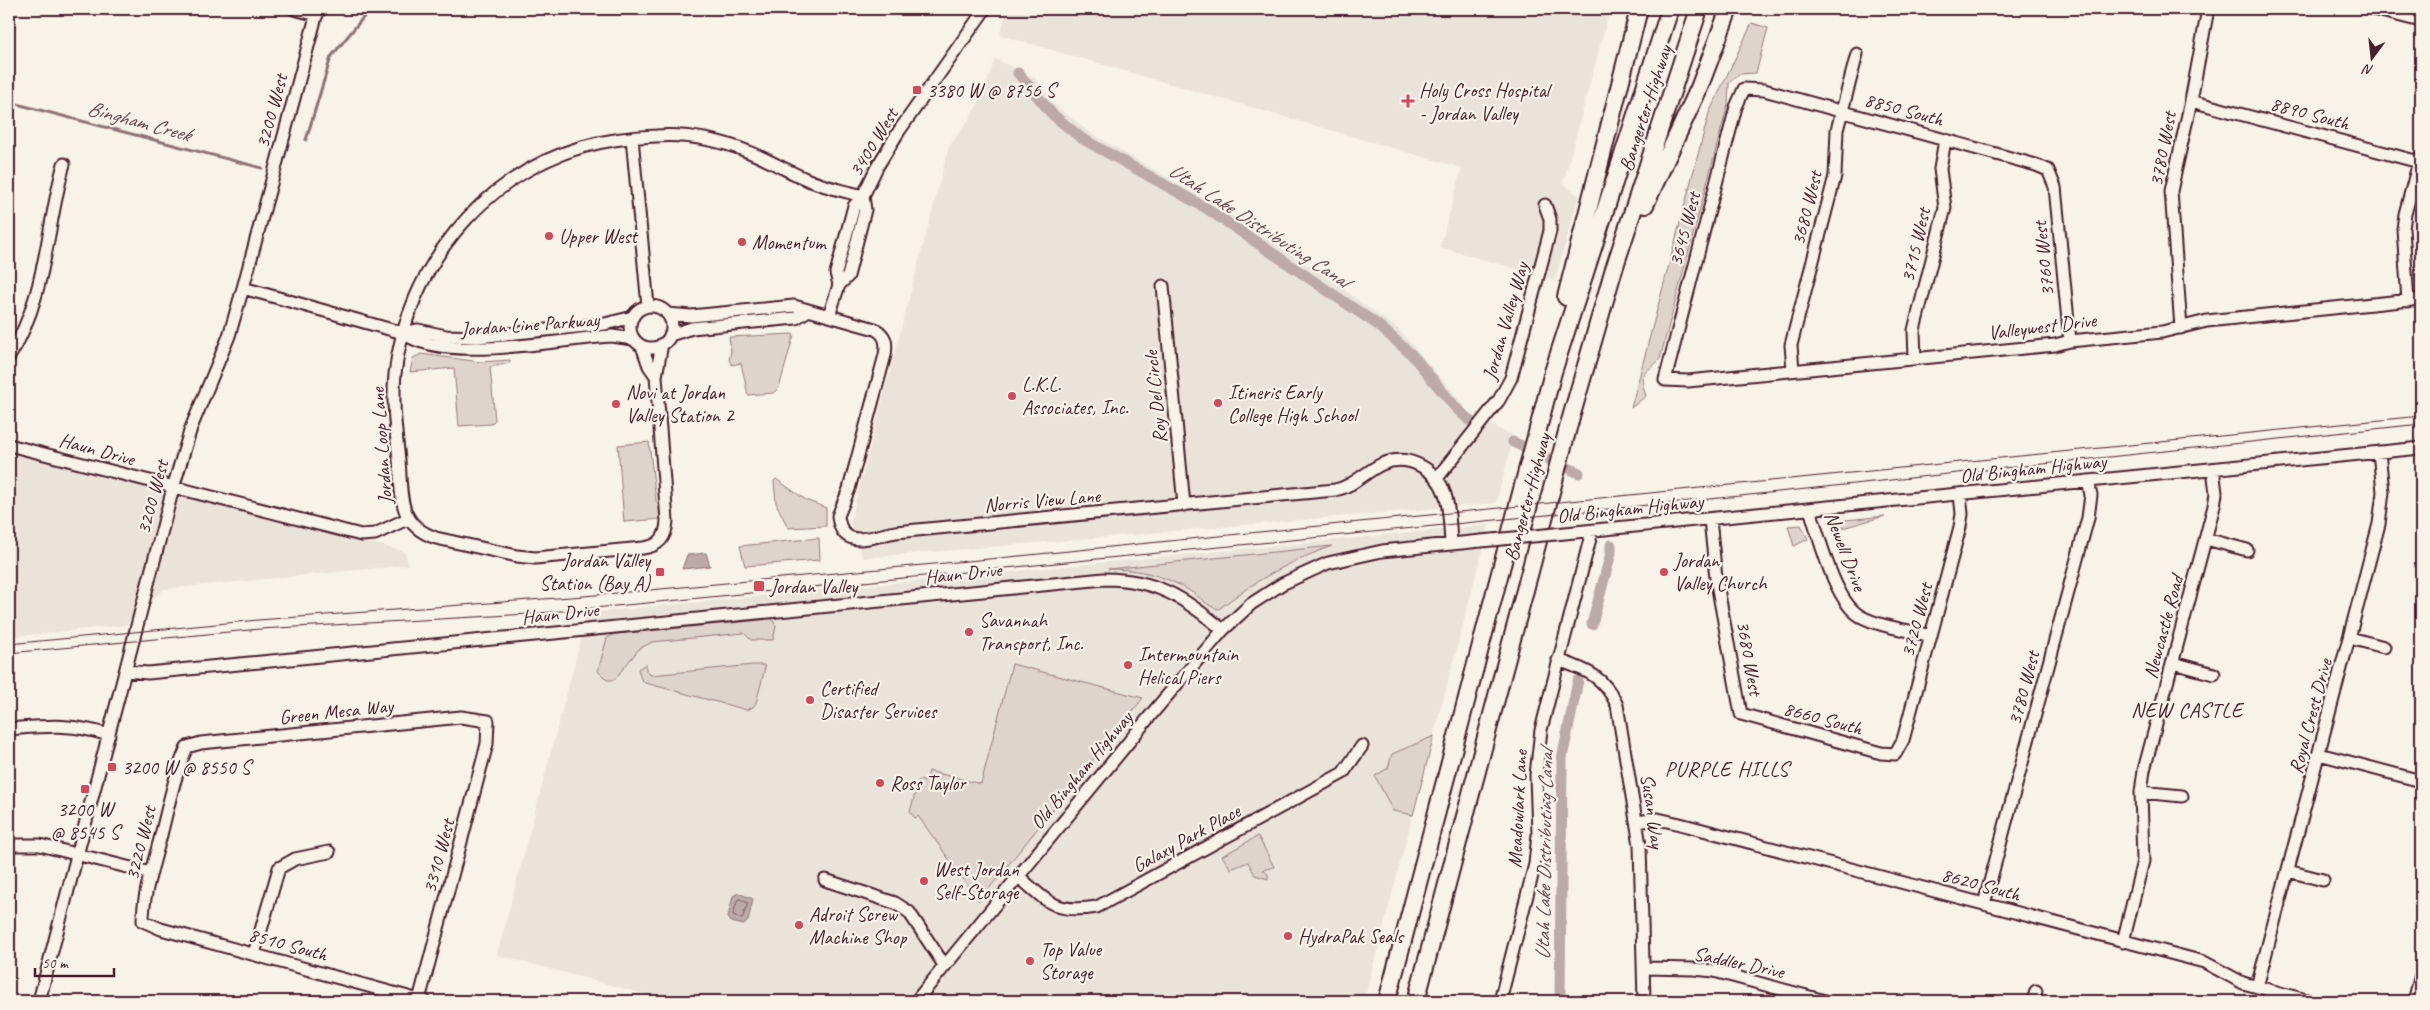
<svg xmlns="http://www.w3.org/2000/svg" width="2430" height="1010" font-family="Caveat,sans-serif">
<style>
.built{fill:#eae3da}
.green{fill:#ded4cc;stroke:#947a7c}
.water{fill:#bcaaa7;stroke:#8e7275}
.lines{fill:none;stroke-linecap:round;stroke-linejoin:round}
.shore{stroke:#78575d;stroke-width:1}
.stream{stroke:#8e7275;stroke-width:3}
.canal{stroke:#bcaaa7;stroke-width:11}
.minor-casing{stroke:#4a1f2b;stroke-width:15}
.highway-casing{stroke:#4a1f2b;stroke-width:20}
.minor{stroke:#f7f3e8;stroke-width:11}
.highway{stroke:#f7f3e8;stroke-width:16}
.tram{stroke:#4a1f2b;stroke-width:1}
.minor-bridge-casing{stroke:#4a1f2b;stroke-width:15;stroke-linecap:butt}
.minor-bridge{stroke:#f7f3e8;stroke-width:11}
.poi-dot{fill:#d1495b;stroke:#f7f3e8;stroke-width:2}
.labels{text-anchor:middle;stroke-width:4.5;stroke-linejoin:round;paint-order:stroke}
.poi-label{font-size:20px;fill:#4a1f2b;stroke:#f7f3e8;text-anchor:start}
.street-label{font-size:20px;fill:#4a1f2b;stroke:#f7f3e8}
.water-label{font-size:21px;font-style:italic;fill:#6c4950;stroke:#f7f3e8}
.neighbourhood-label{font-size:21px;letter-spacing:1px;fill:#4a1f2b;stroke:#f7f3e8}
</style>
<rect width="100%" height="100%" fill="#f7f3e8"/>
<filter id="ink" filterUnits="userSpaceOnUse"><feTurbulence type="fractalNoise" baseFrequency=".02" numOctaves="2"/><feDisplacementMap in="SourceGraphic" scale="10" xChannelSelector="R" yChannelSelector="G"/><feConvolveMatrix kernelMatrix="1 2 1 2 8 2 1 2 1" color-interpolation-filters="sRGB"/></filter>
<g filter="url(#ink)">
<path class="built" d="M1007,9H1610L1563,183L1579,196L1555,280L1440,247L1462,168L1000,35Z
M995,59L1035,78L1054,105L1089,132L1218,207L1332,281L1400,331L1457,397L1470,415L1514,436L1496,503L863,558L850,523L949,147L970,118L983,94Z
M9,451L160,491L404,551L409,565L164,589L125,625L9,637Z
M1489,525L1364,1001H671L497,955L588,613Z"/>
<path class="green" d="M1752,23L1768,28L1756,73L1739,74L1729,83L1728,104L1660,359C1647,374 1637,370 1646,396L1631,408L1709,113Z
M794,334L779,388L773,393L748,395L741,363L732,365L729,360L731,351L729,337Z
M421,354L481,362L510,360V363L490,367L495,420L491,424L459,426L454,368L410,372L413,358Z
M649,442L656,501L660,509L661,519L624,522L618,445Z
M776,479L806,500L826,508V526L788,528L776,503L774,481Z
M1885,516L1832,531L1833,523L1836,521Z
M1801,525L1808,539L1794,546L1788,526Z
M819,538L820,560L745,566L740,546Z
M1332,546C1290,561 1254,581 1219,609C1209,608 1199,596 1190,591C1164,575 1138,569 1108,569Z
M771,617L776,626L773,640H751L744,633L652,642L639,649L614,680H607L598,671L607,638L615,634Z
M646,664V671L651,675L753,665H764L765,668L756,703L753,707L747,710L645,683L641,679L638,669Z
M1012,664L1143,698L979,901L918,816L915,818L910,812L919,780L926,782L929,771L981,784Z
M1434,736L1413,815L1393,811L1375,776L1388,768L1392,754Z
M1258,836L1274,867L1263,870L1268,874V879L1255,875L1248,862L1231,869L1222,856Z"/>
<path class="water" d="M706,553L710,566L682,569L687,555Z
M738,893L753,899L748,921L744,925L731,922L728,917L733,896Z"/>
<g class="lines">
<path class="shore" d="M740,899L748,903L742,919L733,915L737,901Z"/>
<path class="stream" d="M9,102L262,168
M306,140L331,57L370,9"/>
<path class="canal" d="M1018,73L1052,114L1081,138L1206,208L1378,325L1412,355L1456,408L1470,421
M1513,442L1579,473
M1592,624L1611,553V545
M1560,1001L1562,758L1578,681"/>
<g class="minor-casing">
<path id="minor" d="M294,9L317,15
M2373,9L2421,21
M2191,101L2419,162L2405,214L2403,229L2408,301
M632,138L648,306
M839,285L836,273L854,206L863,196L877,167L899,131L985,9
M1163,286L1184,505
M243,288L403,333C447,364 558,339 612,336L633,339
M630 327a21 21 0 1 1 42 0a21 21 0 1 1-42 0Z
M667,314L691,316L794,306L875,329C886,335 887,343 885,355L849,489L838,516C842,553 874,535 896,532L1335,490C1354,486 1365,472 1382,464C1394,459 1407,459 1419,465C1451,480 1449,513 1451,544
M829,316L839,285L848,276L865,210L863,196
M2181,328L2171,191L2191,101L2208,9
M403,333L418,330L446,336L477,337L605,324L633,317
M670,335L692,328L796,318L807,311
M2070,341L2055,187L2048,170L2036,165L1764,90L1744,89L1736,107L1665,380L1688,381L2055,345L2070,341L2162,332L2207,321L2421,299
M662,344L656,376L667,521C666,537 660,546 643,548L535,558L517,556L436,538C397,525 402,495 399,460C396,432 392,403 395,374C407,269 480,177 582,147C606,140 632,137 656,136C687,134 721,141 749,152C769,160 787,171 806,179C824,187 844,191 863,196
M642,346L649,366L656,376
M9,357C46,299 46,229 64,164
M1915,359L1914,330L1945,208L1940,169L1945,140
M1793,370L1791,345L1835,176L1837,130L1857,54
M9,445L361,535L375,534L407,519
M1438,477L1499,400L1511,378L1550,231V219L1545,205
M1810,509C1819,537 1835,602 1860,616C1880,627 1909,630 1931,636
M1710,519L1716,578L1741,714L1881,753L1895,754L1903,740L1960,527L1962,514L1960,494
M1555,534L2421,448
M2206,539L2247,550
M2350,638L2384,647
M1558,660C1586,670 1603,675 1617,705L1640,845L1644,1001
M2173,663L2214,674
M126,671L148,673L1104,579C1156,579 1185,598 1223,630
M9,729C48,726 70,723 109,735
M2319,754L2421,781
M2141,792L2182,796
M1637,822L1658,819L1680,824L2204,962L2243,983L2310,1001
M9,845H40L151,873
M2288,871L2323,880
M1018,876C1048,902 1055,914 1097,907L1343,773L1362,746
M825,880L895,903L909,912L944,965
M1984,904L2088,518L2091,495L2088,481
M2123,942L2143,861L2141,792L2144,770L2214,506L2216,493L2213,469
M254,954L279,868L295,859L329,852
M1644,968L1694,969L1714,971L1825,1001
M2257,987L2379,524L2383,492L2379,452
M419,1000L487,744L488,721L461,717L201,743L187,747C174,776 168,808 160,839C153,866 143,894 143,921L161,929L419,1000L425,1001
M39,1001L173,488L191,428L229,336L243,288L318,9
M916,1001L1155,710L1223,630L1251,604L1282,584L1328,563L1382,551L1481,541
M1500,1001L1535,864L1538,834L1536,775L1541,730L1592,531
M2033,1001L2036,991
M2414,1001L2421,975"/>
</g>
<g class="highway-casing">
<path id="highway" d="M1645,205L1699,88L1729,9
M1566,297L1639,9
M1387,1001L1553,372L1670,9
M1416,1001L1568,428L1613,272L1699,9"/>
</g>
<use href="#minor" class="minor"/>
<use href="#highway" class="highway"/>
<path class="tram" d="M9,644L258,620L584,596L989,559L2421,416
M9,653L260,629L529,614L669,601L1740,496L2421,424"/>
<g class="minor-bridge-casing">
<path id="minor-bridge" d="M1481,541L1555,534"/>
</g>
<use href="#minor-bridge" class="minor-bridge"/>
</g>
</g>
<g class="poi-dot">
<rect x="912" y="85" width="10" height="10" rx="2.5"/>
<path d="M1405.5 93.5h5v5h5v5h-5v5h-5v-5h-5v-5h5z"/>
<circle cx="549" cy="236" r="5"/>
<circle cx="742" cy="242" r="5"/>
<circle cx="1012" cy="396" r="5"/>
<circle cx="1218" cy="403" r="5"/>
<circle cx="616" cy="404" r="5"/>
<rect x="655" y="567" width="10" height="10" rx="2.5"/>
<circle cx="1664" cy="572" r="5"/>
<rect x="753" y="580" width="12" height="12" rx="2.5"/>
<circle cx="969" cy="632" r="5"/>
<circle cx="1128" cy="665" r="5"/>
<circle cx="810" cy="700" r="5"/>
<rect x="107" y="762" width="10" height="10" rx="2.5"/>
<circle cx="880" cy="783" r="5"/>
<rect x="80" y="784" width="10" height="10" rx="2.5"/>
<circle cx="924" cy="881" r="5"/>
<circle cx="799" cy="925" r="5"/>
<circle cx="1288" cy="936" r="5"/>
<circle cx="1030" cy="961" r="5"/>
</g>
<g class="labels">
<g class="poi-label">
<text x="927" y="97">3380 W @ 8756 S</text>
<text x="1419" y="97">Holy Cross Hospital<tspan x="1419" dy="23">- Jordan Valley</tspan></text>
<text x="559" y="243">Upper West</text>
<text x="752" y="249">Momentum</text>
<text x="1022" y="391">L.K.L.<tspan x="1022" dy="23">Associates, Inc.</tspan></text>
<text x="626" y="399">Novi at Jordan<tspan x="626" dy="23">Valley Station 2</tspan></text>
<text x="1228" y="399">Itineris Early<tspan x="1228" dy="23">College High School</tspan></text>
<text x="650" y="567" text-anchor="end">Jordan Valley<tspan x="650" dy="23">Station (Bay A)</tspan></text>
<text x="1674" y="567">Jordan<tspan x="1674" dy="23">Valley Church</tspan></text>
<text x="770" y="593">Jordan Valley</text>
<text x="979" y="627">Savannah<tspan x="979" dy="23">Transport, Inc.</tspan></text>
<text x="1138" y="661">Intermountain<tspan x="1138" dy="23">Helical Piers</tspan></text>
<text x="820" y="695">Certified<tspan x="820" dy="23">Disaster Services</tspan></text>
<text x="122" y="774">3200 W @ 8550 S</text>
<text x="890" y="790">Ross Taylor</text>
<text x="85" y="816" text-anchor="middle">3200 W<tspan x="85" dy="23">@ 8545 S</tspan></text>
<text x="934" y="876">West Jordan<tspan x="934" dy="23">Self-Storage</tspan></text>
<text x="809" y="921">Adroit Screw<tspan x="809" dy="23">Machine Shop</tspan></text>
<text x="1298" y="943">HydraPak Seals</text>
<text x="1040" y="956">Top Value<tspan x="1040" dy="23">Storage</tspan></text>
</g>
<g class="street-label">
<text transform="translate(1645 108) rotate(-72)" y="7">Bangerter Highway</text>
<text transform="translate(1904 109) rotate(15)" y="7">8850 South</text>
<text transform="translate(271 111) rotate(-75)" y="7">3200 West</text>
<text transform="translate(2310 113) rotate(15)" y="7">8890 South</text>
<text transform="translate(873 142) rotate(-59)" y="7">3400 West</text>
<text transform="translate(2162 149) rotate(-79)" y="7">3780 West</text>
<text transform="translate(1806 208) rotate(-76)" y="7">3680 West</text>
<text transform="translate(1684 229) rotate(-75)" y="7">3645 West</text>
<text transform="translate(1915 245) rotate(-77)" y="7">3715 West</text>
<text transform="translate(2043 259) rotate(-96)" y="7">3760 West</text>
<text transform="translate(1505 321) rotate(-74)" y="7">Jordan Valley Way</text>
<text transform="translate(530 324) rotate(-4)" y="7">Jordan Line Parkway</text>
<text transform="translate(2042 326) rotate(-7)" y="7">Valleywest Drive</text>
<text transform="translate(1155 397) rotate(-96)" y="7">Roy Del Circle</text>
<text transform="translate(381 446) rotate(-94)" y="7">Jordan Loop Lane</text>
<text transform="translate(97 449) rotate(15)" y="7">Haun Drive</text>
<text transform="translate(2033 468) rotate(-6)" y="7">Old Bingham Highway</text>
<text transform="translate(152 497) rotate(-75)" y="7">3200 West</text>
<text transform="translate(1527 497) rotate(-75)" y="7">Bangerter Highway</text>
<text transform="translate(1042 500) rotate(-5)" y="7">Norris View Lane</text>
<text transform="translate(1630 508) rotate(-6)" y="7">Old Bingham Highway</text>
<text transform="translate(1846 551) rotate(69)" y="7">Newell Drive</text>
<text transform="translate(963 573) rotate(-6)" y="7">Haun Drive</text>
<text transform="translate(560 613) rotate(-6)" y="7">Haun Drive</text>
<text transform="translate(1916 620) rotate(-75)" y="7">3720 West</text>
<text transform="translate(2163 627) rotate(-75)" y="7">Newcastle Road</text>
<text transform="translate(1750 658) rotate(80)" y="7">3680 West</text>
<text transform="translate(2023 688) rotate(-75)" y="7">3780 West</text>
<text transform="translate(336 711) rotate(-6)" y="7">Green Mesa Way</text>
<text transform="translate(2310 716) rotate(-75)" y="7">Royal Crest Drive</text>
<text transform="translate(1823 718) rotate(15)" y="7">8660 South</text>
<text transform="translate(1081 770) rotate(-50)" y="7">Old Bingham Highway</text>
<text transform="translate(1517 809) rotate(-87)" y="7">Meadowlark Lane</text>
<text transform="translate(1653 811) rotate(82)" y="7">Susan Way</text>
<text transform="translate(1186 838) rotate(-29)" y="7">Galaxy Park Place</text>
<text transform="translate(140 843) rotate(-76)" y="7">3220 West</text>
<text transform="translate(438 856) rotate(-75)" y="7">3310 West</text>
<text transform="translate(1981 884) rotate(15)" y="7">8620 South</text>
<text transform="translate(288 944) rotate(15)" y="7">8510 South</text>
<text transform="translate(1739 962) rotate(12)" y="7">Saddler Drive</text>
</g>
<g class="water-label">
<text transform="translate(139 121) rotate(15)" y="7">Bingham Creek</text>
<text transform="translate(1259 225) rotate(33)" y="7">Utah Lake Distributing Canal</text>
<text transform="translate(1544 855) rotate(-89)" y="7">Utah Lake Distributing Canal</text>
</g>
<g class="neighbourhood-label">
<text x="2187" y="717">NEW CASTLE</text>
<text x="1727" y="776">PURPLE HILLS</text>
</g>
</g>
<rect width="2430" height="1010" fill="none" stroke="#f7f3e8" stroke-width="30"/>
<rect x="15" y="15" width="2400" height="980" fill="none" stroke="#4a1f2b" stroke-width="2" filter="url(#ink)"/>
<g transform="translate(2372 58) rotate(195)" stroke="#f7f3e8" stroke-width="4" paint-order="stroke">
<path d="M0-4L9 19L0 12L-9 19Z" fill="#4a1f2b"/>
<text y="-8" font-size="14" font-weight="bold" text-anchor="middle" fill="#4a1f2b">N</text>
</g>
<path d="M35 968v8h79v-8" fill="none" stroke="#4a1f2b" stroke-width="2.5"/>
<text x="42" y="968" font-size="15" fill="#4a1f2b" stroke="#f7f3e8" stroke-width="4" paint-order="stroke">50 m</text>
</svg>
